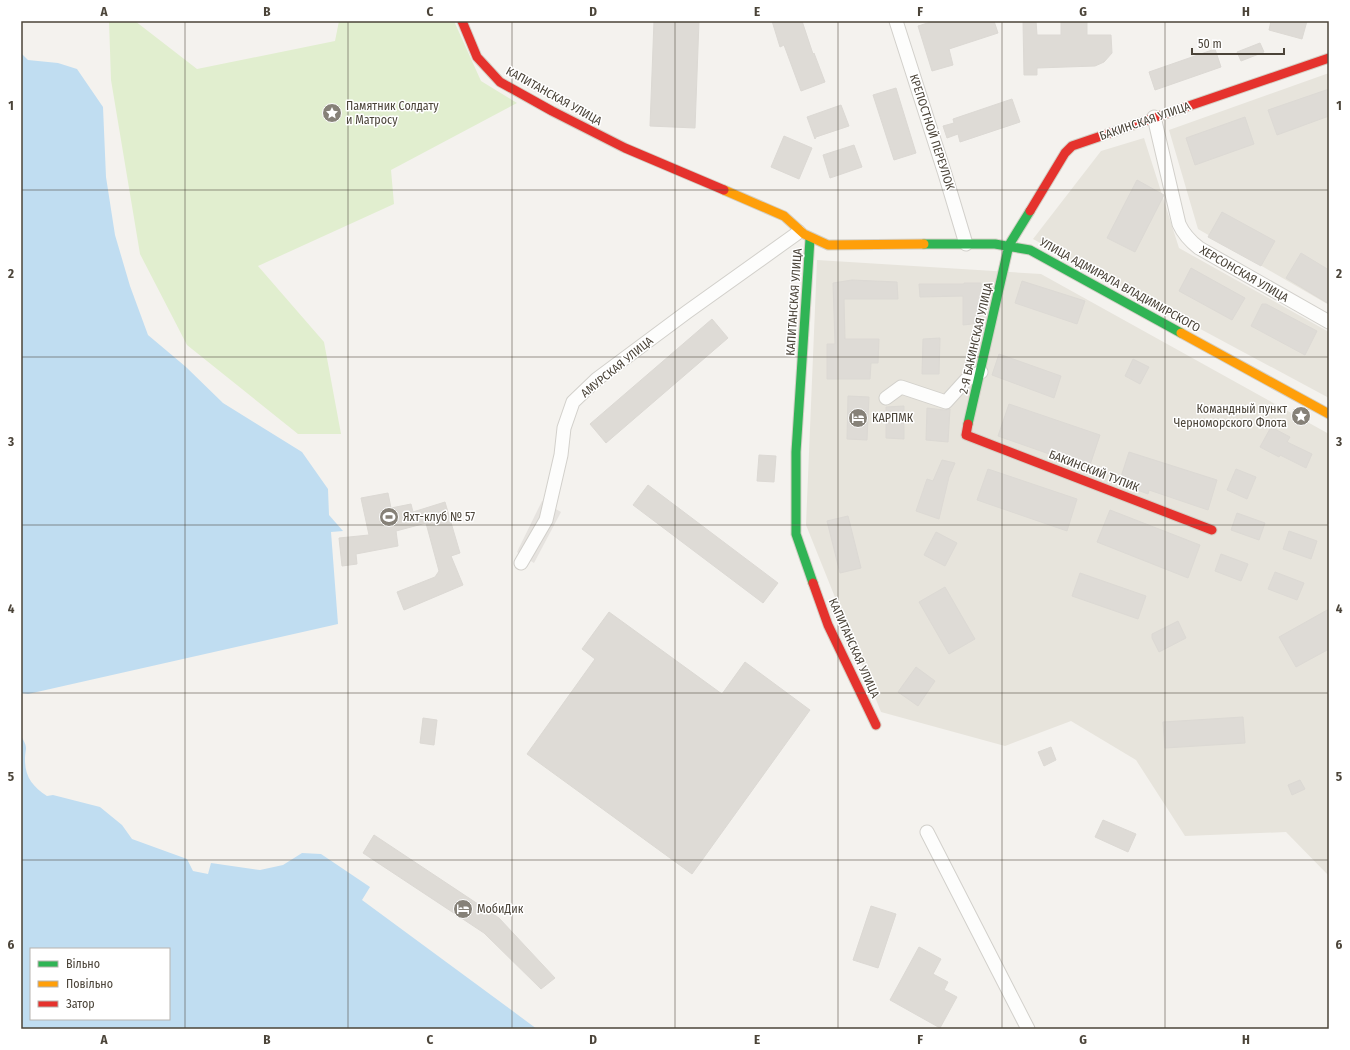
<svg xmlns="http://www.w3.org/2000/svg" width="1350" height="1050" font-family="'Fira Sans Condensed',sans-serif">
<style>
.residential{fill:#e7e4dc}
.green{fill:#e1eecf}
.parking{fill:#e6e3df}
.water{fill:#c0ddf1;fill-rule:evenodd}
.building{fill:#dedbd6;stroke:#dcd9d4}
.lines{fill:none;stroke-linecap:round;stroke-linejoin:round}
.street-casing{stroke:#d2d0cb;stroke-width:15}
.fast-casing{stroke:#d3cfc5;stroke-width:11}
.slow-casing{stroke:#d3cfc5;stroke-width:11}
.jam-casing{stroke:#d3cfc5;stroke-width:11}
.street{stroke:#fdfdfc;stroke-width:13}
.fast{stroke:#30b455;stroke-width:9}
.slow{stroke:#ff9f0a;stroke-width:9}
.jam{stroke:#e5322d;stroke-width:9}
.grid{fill:none;stroke:#4b4439;stroke-width:1;stroke-opacity:0.55}
.labels{text-anchor:middle;stroke-width:3;stroke-linejoin:round;paint-order:stroke}
.street-label{font-size:12px;fill:#4b4439;stroke:#fff}
.poi-label{font-size:12px;fill:#4b4439;stroke:#fff;text-anchor:start}
.neatline{fill:none;stroke:#4b4439;stroke-width:1.5}
.grid-label{font-size:13px;text-anchor:middle;font-weight:bold;fill:#4b4439}
</style>
<rect width="100%" height="100%" fill="#f4f2ee"/>
<path class="residential" d="M1329,73V305L1198,229L1169,130Z
M1144,138L1179,248L1329,332V398L1033,239L1101,151Z
M817,260L1041,274L1329,434V876L1286,832L1185,836L1136,760L1071,721L1005,746L881,712L806,525Z"/>
<path class="green" d="M109,21H135L197,69L335,41L339,21H454L481,81L517,103L391,170L394,204L258,266L324,342L341,434H298L187,345L140,254L111,80Z"/>
<path class="parking" d="M542,501L561,512L534,563L517,552Z"/>
<path class="water" d="M21,53L28,60L58,63L77,69L103,107L106,177L115,235L130,286L148,335L186,367L223,403L302,452L328,489L329,515L343,531L331,532L338,624L28,694L21,693Z
M21,736C29,749 25,747 25,760C25,777 33,787 47,796L53,795L100,807L122,825L132,839L187,859L193,871L208,874L211,863L260,870L283,865L302,853L321,854L370,887L362,900L537,1029H21ZM31,949H169V1019H31Z"/>
<path class="building" d="M654,21H699L695,128L650,126Z
M772,21H802L813,54L814,53L825,82L801,91L784,45L780,47Z
M934,21H994L998,33L949,49L953,65L932,71L918,26Z
M1023,21H1036L1037,35H1061V21H1087V35H1111L1112,53L1104,62L1095,66L1037,68V75H1024Z
M1271,21H1307L1302,39L1269,30Z
M1260,43L1264,52L1241,61L1237,52Z
M1215,49L1221,67L1155,90L1149,72Z
M896,88L916,153L894,160L873,95Z
M1329,89V116L1277,135L1268,110Z
M1012,99L1020,122L960,142L958,134L947,138L943,126L954,123L953,119Z
M841,105L849,126L816,137L815,139L807,117Z
M1245,117L1254,144L1195,165L1186,138Z
M784,136L812,148L799,179L771,167Z
M854,145L862,167L830,178L823,155Z
M1137,180L1164,195L1135,252L1107,238Z
M1222,212L1275,241L1261,266L1208,237Z
M1301,253L1329,270V304L1286,278Z
M1191,268L1245,298L1232,320L1179,291Z
M852,280L897,282L898,299H844L845,339H879L878,363H871L870,379H827V344H835L833,283Z
M1022,281L1085,301L1077,324L1015,303Z
M964,283H981V323L963,325V296L920,297L919,284H964Z
M1262,304H1266L1317,331L1305,355L1251,326Z
M712,319L728,338L606,443L590,424Z
M940,338L939,374H922L923,339Z
M999,354L1061,376L1054,398L992,375Z
M1133,359L1149,367L1140,384L1125,376Z
M848,396L869,397L867,440L847,439Z
M1009,404L1100,435L1089,468L998,436Z
M904,406V439L886,438V407Z
M927,408L944,410L950,409L948,442L926,440Z
M1271,427L1290,437L1287,442L1312,454L1306,468L1280,455L1279,457L1260,447Z
M1129,452L1217,480L1208,510L1149,490L1148,494L1119,483Z
M759,455L776,456L774,482L757,481Z
M942,460L955,463L949,477L939,519L916,511L927,479L933,481Z
M988,469L1077,499L1067,531L977,500Z
M1236,469L1256,477L1247,499L1227,490Z
M648,485L778,583L763,603L633,505Z
M388,493L391,508L411,504L413,512L445,502L460,553L451,556L463,585L404,610L397,592L435,577L439,571L426,523L396,531L398,546L356,554L357,564L342,566L339,538L369,535L361,498Z
M1110,510L1200,545L1188,578L1097,542Z
M1237,513L1265,523L1259,540L1231,530Z
M848,516L861,568L840,573L827,521Z
M1289,531L1317,541L1311,559L1283,549Z
M936,532L957,543L945,566L924,555Z
M1221,554L1248,564L1241,581L1215,571Z
M1275,572L1304,583L1297,600L1268,589Z
M1080,573L1146,596L1138,619L1072,596Z
M945,587L975,639L949,654L919,602Z
M1329,609V649L1296,667L1279,637Z
M609,612L722,694L745,662L810,710L692,874L527,754L595,659L582,649Z
M1178,621L1186,638L1159,652L1152,638V634Z
M916,667L935,681L918,706L898,692Z
M1243,717L1245,743L1165,748L1163,722Z
M423,718L437,720L434,745L420,743Z
M1051,747L1056,760L1044,766L1038,752Z
M1300,780L1305,789L1292,795L1288,785Z
M1103,820L1136,834L1128,852L1095,837Z
M374,835L499,918L555,978L541,989L484,933L363,853Z
M871,906L896,914L878,968L853,960Z
M919,947L941,959L933,974L948,982L944,990L957,997L940,1028L890,1000Z"/>
<g class="lines">
<g class="street-casing">
<path id="street" d="M896,21L945,174L966,244
M1154,117L1179,224C1184,235 1190,241 1199,248L1329,322
M886,398L901,387L946,402L966,380L981,372
M521,563L546,520L561,455L564,428L573,402L597,379L687,312L799,232
M927,832L1028,1029"/>
</g>
<g class="fast-casing">
<path id="fast" d="M810,239L796,452V534L813,583
M924,244H995L1030,250L1181,333
M968,424L1009,245L1030,211"/>
</g>
<g class="slow-casing">
<path id="slow" d="M724,190L784,216L804,234L828,245L924,244
M1181,333L1329,414"/>
</g>
<g class="jam-casing">
<path id="jam" d="M462,21L477,57L500,82L552,111L625,148L724,190
M1030,211L1065,153L1072,146L1329,58
M968,424L966,435L1212,530
M813,583L828,625L876,725"/>
</g>
<use href="#street" class="street"/>
<use href="#fast" class="fast"/>
<use href="#slow" class="slow"/>
<use href="#jam" class="jam"/>
</g>
<path class="grid" d="M185,21V1029M348,21V1029M512,21V1029M675,21V1029M838,21V1029M1002,21V1029M1165,21V1029M21,190H1329M21,357H1329M21,525H1329M21,693H1329M21,860H1329"/>
<defs>
<g id="sight-disc" transform="scale(1)"><circle r="9.5" fill="#868178" stroke="#fff"/><path d="M0-6L1.8-2.2L6-1.7L2.9 1.2L3.7 5.4L0 3.3L-3.7 5.4L-2.9 1.2L-6-1.7L-1.8-2.2Z" fill="#fff"/></g>
<g id="hotel-disc" transform="scale(1)"><circle r="9.5" fill="#868178" stroke="#fff"/><path d="M-6-4.5h1.5V1H6V5H4.5V3h-9V5H-6ZM-4 0a1.8 1.8 0 1 1 3.6 0ZM.5 0V-2.5h3Q6-2.5 6 0Z" fill="#fff"/></g>
<g id="stadium-disc" transform="scale(1)"><circle r="9.5" fill="#868178" stroke="#fff"/><path d="M0-5a6.5 5 0 1 0 0 10a6.5 5 0 1 0 0-10ZM-3.5-1.8h7v3.6h-7Z" fill="#fff"/></g>
</defs>
<g fill-rule="evenodd">
<use href="#sight-disc" x="332" y="113"/>
<use href="#sight-disc" x="1301" y="416"/>
<use href="#hotel-disc" x="858" y="418"/>
<use href="#stadium-disc" x="389" y="517"/>
<use href="#hotel-disc" x="463" y="909"/>
</g>
<g class="labels">
<g class="street-label">
<text transform="translate(554 96) rotate(29)" y="4">КАПИТАНСКАЯ УЛИЦА</text>
<text transform="translate(1145 121) rotate(-19)" y="4">БАКИНСКАЯ УЛИЦА</text>
<text transform="translate(932 132) rotate(72)" y="4">КРЕПОСТНОЙ ПЕРЕУЛОК</text>
<text transform="translate(1244 274) rotate(30)" y="4">ХЕРСОНСКАЯ УЛИЦА</text>
<text transform="translate(1120 285) rotate(29)" y="4">УЛИЦА АДМИРАЛА ВЛАДИМИРСКОГО</text>
<text transform="translate(794 302) rotate(-86)" y="4">КАПИТАНСКАЯ УЛИЦА</text>
<text transform="translate(976 338) rotate(-77)" y="4">2-Я БАКИНСКАЯ УЛИЦА</text>
<text transform="translate(617 367) rotate(-39)" y="4">АМУРСКАЯ УЛИЦА</text>
<text transform="translate(1094 471) rotate(21)" y="4">БАКИНСКИЙ ТУПИК</text>
<text transform="translate(854 648) rotate(66)" y="4">КАПИТАНСКАЯ УЛИЦА</text>
</g>
<g class="poi-label">
<text x="346" y="110">Памятник Солдату<tspan x="346" dy="14">и Матросу</tspan></text>
<text x="1287" y="413" text-anchor="end">Командный пункт<tspan x="1287" dy="14">Черноморского Флота</tspan></text>
<text x="872" y="422">КАРПМК</text>
<text x="403" y="521">Яхт-клуб № 57</text>
<text x="477" y="913">МобиДик</text>
</g>
</g>
<rect width="1350" height="1050" fill="none" stroke="#ffffff" stroke-width="44"/>
<rect x="30" y="948" width="140" height="72" fill="#ffffff" stroke="#b7b4b0"/>
<rect x="38" y="961" width="20" height="6" fill="#30b455" stroke="#b7b4b0"/>
<text x="66" y="968" font-size="12" fill="#4b4439">Вільно</text>
<rect x="38" y="981" width="20" height="6" fill="#ff9f0a" stroke="#b7b4b0"/>
<text x="66" y="988" font-size="12" fill="#4b4439">Повільно</text>
<rect x="38" y="1001" width="20" height="6" fill="#e5322d" stroke="#b7b4b0"/>
<text x="66" y="1008" font-size="12" fill="#4b4439">Затор</text>
<path d="M1192 48v6h92v-6" fill="none" stroke="#4b4439" stroke-width="2"/>
<text x="1198" y="48" font-size="12" fill="#4b4439" stroke="#ffffff" stroke-width="3" paint-order="stroke">50 m</text>
<rect x="22" y="22" width="1306" height="1006" class="neatline"/>
<g class="grid-label">
<text x="104" y="16">A</text>
<text x="267" y="16">B</text>
<text x="430" y="16">C</text>
<text x="593" y="16">D</text>
<text x="757" y="16">E</text>
<text x="920" y="16">F</text>
<text x="1083" y="16">G</text>
<text x="1246" y="16">H</text>
<text x="11" y="110">1</text>
<text x="1339" y="110">1</text>
<text x="11" y="278">2</text>
<text x="1339" y="278">2</text>
<text x="11" y="446">3</text>
<text x="1339" y="446">3</text>
<text x="11" y="613">4</text>
<text x="1339" y="613">4</text>
<text x="11" y="781">5</text>
<text x="1339" y="781">5</text>
<text x="11" y="949">6</text>
<text x="1339" y="949">6</text>
<text x="104" y="1044">A</text>
<text x="267" y="1044">B</text>
<text x="430" y="1044">C</text>
<text x="593" y="1044">D</text>
<text x="757" y="1044">E</text>
<text x="920" y="1044">F</text>
<text x="1083" y="1044">G</text>
<text x="1246" y="1044">H</text>
</g>
</svg>
